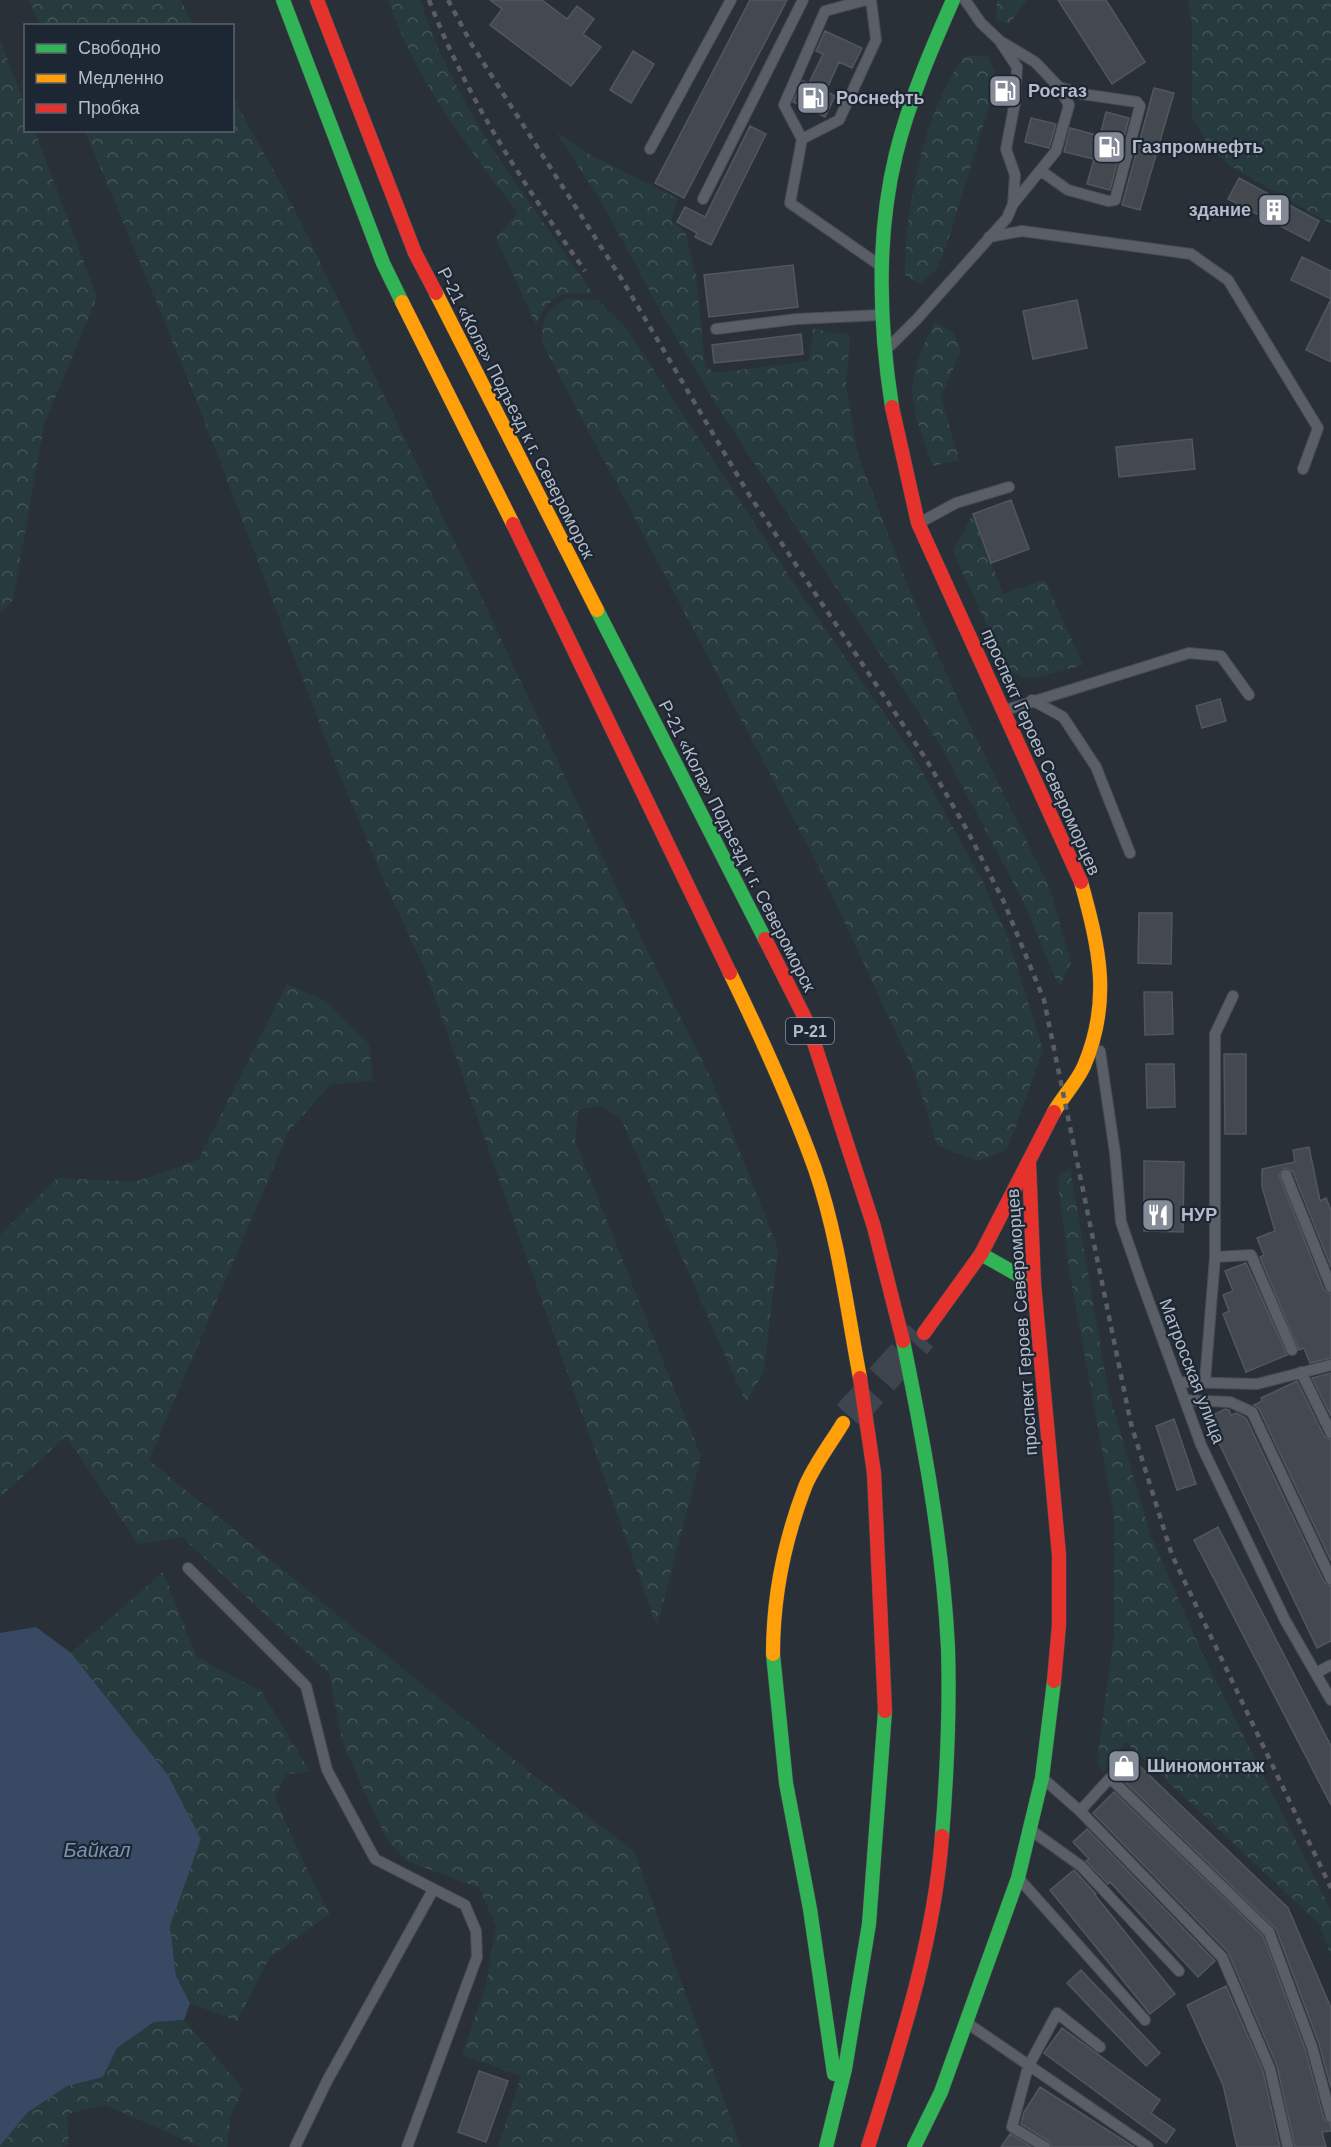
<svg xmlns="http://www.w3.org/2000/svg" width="1331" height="2147" font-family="Helvetica,sans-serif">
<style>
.forest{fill:url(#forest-crowns)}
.water{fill:#384963}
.building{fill:#444950;stroke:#52575f;stroke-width:1.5}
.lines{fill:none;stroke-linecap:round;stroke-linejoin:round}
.primary-tunnel{stroke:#3f454e;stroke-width:33;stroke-dasharray:33 16;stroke-linecap:butt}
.lane-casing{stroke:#484c53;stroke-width:12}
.fast-casing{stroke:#484c55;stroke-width:15}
.slow-casing{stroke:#484c55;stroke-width:15}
.jam-casing{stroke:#484c55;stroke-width:15}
.lane{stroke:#5a5e66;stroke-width:10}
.fast{stroke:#30b455;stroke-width:14}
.slow{stroke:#ff9f0a;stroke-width:14}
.jam{stroke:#e5322d;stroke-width:14}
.rail{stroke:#595d64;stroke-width:4.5;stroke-dasharray:6 6;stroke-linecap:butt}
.labels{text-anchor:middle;stroke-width:4.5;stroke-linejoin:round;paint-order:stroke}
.shield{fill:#1d2633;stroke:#878f9c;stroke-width:1.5}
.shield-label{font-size:16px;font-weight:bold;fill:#b4bcc9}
.poi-label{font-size:18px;font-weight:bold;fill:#b4bcc9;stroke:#1d2633;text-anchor:start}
.street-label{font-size:18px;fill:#b4bcc9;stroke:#1d2633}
.water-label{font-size:20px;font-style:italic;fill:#7c92b1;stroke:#1d2633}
</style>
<defs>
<pattern id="forest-crowns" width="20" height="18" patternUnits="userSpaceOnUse" patternTransform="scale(1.5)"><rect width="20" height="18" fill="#273a3e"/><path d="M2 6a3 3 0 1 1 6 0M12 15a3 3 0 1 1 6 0" fill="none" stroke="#445559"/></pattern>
</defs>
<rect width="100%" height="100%" fill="#2a3038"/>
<path class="forest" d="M29,0H181L193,25H40Z
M388,0H420C455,109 529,200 593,294C560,291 551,294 536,325L496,238L518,213C468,147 415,79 388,0Z
M997,0H1027L1010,23L996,21Z
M1188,0H1331V224L1230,166L1206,142L1192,117V23Z
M0,39L25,106L26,130L35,131L97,297L44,425L13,600L0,614Z
M976,55L989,57L995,72V87L946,247L936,270L920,284L905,275C904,212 925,107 964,57Z
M233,97L295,210L495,626L614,882L713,1083L778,1249L764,1371L746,1403L620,1117L599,1106L578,1110L575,1141L701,1456L657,1627L424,967C354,822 300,672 243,522C194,390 139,260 85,131L232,130Z
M556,132L585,152L678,199L671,221L685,232L696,275L705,366L716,373L809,361L813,329L850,335L846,387L858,455L907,584L963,711L1050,889L1071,963L1059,987L1024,903L945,753L718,408L661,312L602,203Z
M566,298L598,300L627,329L801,594L913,755L983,882L1009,941L1043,1050L1007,1150L977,1161L937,1145L914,1072L819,867L542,343C542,318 545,312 566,298Z
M935,322L953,333L961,350L941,397L959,460L933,466C909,401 902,385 935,322Z
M973,514L1003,594L1045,580L1083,665L1031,679L1008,672L953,551Z
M287,984L324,1000L369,1044L373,1081L331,1084L289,1131L149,1460L528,1771L634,1851L741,2147H498L521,2076L462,2055L486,1985L496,1926L479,1888L407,1861L386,1838L343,1744L329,1674L182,1537L138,1544L66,1436L0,1497V1235L57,1178L134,1182L198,1160Z
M1070,1168L1108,1390L1151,1536L1202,1653L1331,1911V1956L1319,1924L1126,1742L1103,1772L1097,1761L1114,1636V1515L1070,1275L1057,1178Z
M163,1572L197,1657L262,1692L310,1772L286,1774L275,1797L300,1855L330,1914L270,1957L237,2021L190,2003L176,1976L170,1926L201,1839L168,1775L71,1653Z
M184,2020L243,2089L230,2118L227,2147H200L106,2105L67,2114L69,2144L62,2147H0L27,2113L67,2086L103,2077L117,2048L154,2022Z"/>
<path class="water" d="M36,1627L71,1653L168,1775L201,1839L170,1926L176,1976L190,2003L184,2020L154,2022L117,2048L103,2077L67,2086L27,2113L0,2146V1633Z"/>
<path class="building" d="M490,0H542L567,19L577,6L594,19L583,34L601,47L571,86L490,25L502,9Z
M750,0H787L684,198L655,183Z
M1058,0H1106L1145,62L1112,84Z
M825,31L862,48L852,68L839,62L826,91L835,96L825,117L793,102L803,81L809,83L823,54L816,51Z
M633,51L654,64L631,103L610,90Z
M1154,88L1174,93L1140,210L1122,205Z
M1106,112L1129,118L1110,190L1087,184L1094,159L1064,152L1070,128L1100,136Z
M1031,118L1056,124L1049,148L1025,142Z
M750,126L766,134L711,245L695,237L697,233L677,222L685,207L705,217Z
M1239,178L1319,221L1309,241L1228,199Z
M1302,257L1331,271V299L1291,280Z
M793,265L798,307L709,317L704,275Z
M1331,299V362L1306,350Z
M1077,300L1087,348L1033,359L1023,311Z
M801,334L803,354L714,363L712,345Z
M1192,439L1195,469L1119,477L1116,447Z
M1011,500L1029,549L991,563L973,514Z
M1220,699L1226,721L1202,728L1196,706Z
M1139,913H1172L1171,964L1138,963Z
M1144,992H1172L1173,1034L1145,1035Z
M1224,1054H1246V1134H1225Z
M1146,1064H1174L1175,1107L1147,1108Z
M1309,1147L1320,1201L1326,1198L1331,1210V1267L1293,1172L1284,1168L1279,1175L1324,1290L1331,1294V1358L1310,1363L1304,1348L1299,1350L1260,1257L1264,1255L1257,1238L1275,1231L1262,1187V1169L1295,1162L1293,1150Z
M1144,1161L1184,1162L1183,1232L1144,1231Z
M1246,1263L1287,1355L1246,1372L1223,1314L1229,1311L1223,1295L1233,1291L1225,1271Z
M1331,1373V1416L1312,1378Z
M1297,1381L1324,1436L1331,1440V1561L1259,1409L1254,1405L1262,1401L1261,1398Z
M1225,1409L1229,1410L1231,1415L1236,1413L1246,1418L1324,1582L1331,1586V1641L1317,1648L1207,1418Z
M1174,1419L1196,1484L1177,1490L1156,1426Z
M1218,1527L1331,1746V1805L1194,1540Z
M1126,1753L1288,1908L1331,2008V2088L1319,2044L1276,1929L1125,1782L1113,1767Z
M1114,1792L1263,1936L1305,2049L1324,2119L1331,2124V2131L1322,2132L1326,2147H1295L1277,2066L1228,1952L1093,1813Z
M1087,1829L1215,1961L1198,1977L1110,1882L1108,1884L1086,1861L1089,1859L1073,1842Z
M1074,1870L1096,1894L1095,1895L1175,1994L1150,2014L1050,1890Z
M1081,1970L1160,2053L1146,2066L1067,1983Z
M1226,1986L1263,2071L1280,2147H1237L1223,2085L1187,2005Z
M1062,2028L1160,2100L1151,2113L1175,2130L1166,2143L1044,2053Z
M479,2071L508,2081L486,2142L458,2132Z
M1040,2087L1134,2147H1052L1049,2141L1021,2124L1024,2112Z
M1010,2134L1031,2147H1001Z"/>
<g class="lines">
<path class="primary-tunnel" d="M849,1416L921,1336"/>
<g class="lane-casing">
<path id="lane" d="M871,0L876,40L839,120L802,139L790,203L878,264
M1001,43L1017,67L1015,102L1006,149L1015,175L1013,204
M802,139L784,105L825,11L866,0
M650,149L731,0
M1041,171L1068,190L1108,201L1115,200L1140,106L1137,102L1082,94L1059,87
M703,199L803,0
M989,237L1022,231L1191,254L1228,280L1318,428L1303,469
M716,329L797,319L880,315
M890,346L917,319L1007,218L1013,204L1056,151L1069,105L1059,87L1035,62L1000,41L981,23L965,0
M921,522L956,503L1009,487
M1032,700L1063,717L1096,767L1130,853
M1006,710L1189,653L1221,656L1249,695
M1100,1051L1115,1153L1121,1222L1141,1280L1201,1445L1285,1620L1331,1700
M1286,1175L1331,1287
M1215,1257V1034L1233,996
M1301,1372L1331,1433
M1205,1381L1215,1257L1251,1255L1292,1350
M1178,1382L1257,1384L1331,1365
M1185,1400L1230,1402L1252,1412L1331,1579
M188,1568L306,1686L327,1770L375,1859L465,1905L476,1931L477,1957L407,2147
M1316,1673L1331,1665
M1047,1782L1080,1811L1110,1778L1269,1932L1312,2047L1331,2117
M1080,1811L1222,1957L1270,2069L1288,2147
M1032,1831L1081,1866L1179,1971
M1022,1882L1145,2020
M970,2025L1148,2147
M295,2147L327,2081L433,1890
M1045,2147L1012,2127L1028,2067L1057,2013L1100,2047"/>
</g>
<g class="fast-casing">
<path id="fast" d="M283,0L383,263L402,302
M892,407C879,324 876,236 896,154C909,101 931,50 953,0
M597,610L765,939
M981,1254L1034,1284
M903,1341C924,1443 943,1545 948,1648C950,1711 947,1773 942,1836
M773,1654L786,1783L810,1909L834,2074
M826,2147L845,2069L869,1924L885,1711
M914,2147L941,2092L1018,1878L1042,1778L1054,1681"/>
</g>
<g class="slow-casing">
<path id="slow" d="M436,293L597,610
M402,302L513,524
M730,973C761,1037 791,1102 815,1169C838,1236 847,1309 860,1378
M1054,1112C1063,1096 1077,1082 1084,1066C1112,1000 1099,947 1081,882
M773,1654C773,1598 785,1539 805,1487C814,1465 831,1443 843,1423"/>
</g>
<g class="jam-casing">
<path id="jam" d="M317,0L415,253L436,293
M892,407L918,523L1081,882
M513,524L730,973
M765,939L808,1024L874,1227L903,1341
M1029,1163L1034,1284L1059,1555V1625L1054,1681
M924,1333L981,1254L1054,1112
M860,1378L874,1473L885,1711
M868,2147C900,2045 934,1943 942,1836"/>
</g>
<use href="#lane" class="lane"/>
<use href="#fast" class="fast"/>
<use href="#slow" class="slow"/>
<use href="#jam" class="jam"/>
<path class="rail" d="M429,0C469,103 522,181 585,271
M448,0L472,45L621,278L748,493L926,759L967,830L1004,902L1044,1000L1131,1424L1172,1555L1331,1888"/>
</g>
<defs>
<g id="fuel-square" transform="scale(1.725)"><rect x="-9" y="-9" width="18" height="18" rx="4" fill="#848b96" stroke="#1d2633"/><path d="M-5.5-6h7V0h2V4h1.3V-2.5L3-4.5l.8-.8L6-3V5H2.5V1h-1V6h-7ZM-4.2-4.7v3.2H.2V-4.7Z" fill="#fff"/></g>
<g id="building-square" transform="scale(1.725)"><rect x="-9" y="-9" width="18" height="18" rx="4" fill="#848b96" stroke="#1d2633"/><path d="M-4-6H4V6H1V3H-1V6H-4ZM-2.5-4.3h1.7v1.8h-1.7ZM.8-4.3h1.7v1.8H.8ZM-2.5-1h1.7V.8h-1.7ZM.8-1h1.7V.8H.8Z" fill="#fff"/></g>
<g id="restaurant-square" transform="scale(1.725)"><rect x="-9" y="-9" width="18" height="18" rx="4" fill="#848b96" stroke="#1d2633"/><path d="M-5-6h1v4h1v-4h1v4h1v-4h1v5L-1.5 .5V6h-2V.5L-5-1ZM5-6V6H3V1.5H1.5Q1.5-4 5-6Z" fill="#fff"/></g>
<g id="shop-square" transform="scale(1.725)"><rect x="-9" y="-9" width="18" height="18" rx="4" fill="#848b96" stroke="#1d2633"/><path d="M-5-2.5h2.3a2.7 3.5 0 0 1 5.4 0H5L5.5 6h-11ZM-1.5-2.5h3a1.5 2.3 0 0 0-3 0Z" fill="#fff"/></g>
</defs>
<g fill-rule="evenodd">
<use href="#fuel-square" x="1005" y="91"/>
<use href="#fuel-square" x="813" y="98"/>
<use href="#fuel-square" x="1109" y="147"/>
<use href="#building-square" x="1274" y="210"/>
<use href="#restaurant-square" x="1158" y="1215"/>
<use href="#shop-square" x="1124" y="1766"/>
</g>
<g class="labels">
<rect class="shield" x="786" y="1018" width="48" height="26" rx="4.5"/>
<g class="shield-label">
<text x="810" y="1037">Р-21</text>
</g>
<g class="poi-label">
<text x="1028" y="97">Росгаз</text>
<text x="836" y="104">Роснефть</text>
<text x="1132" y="153">Газпромнефть</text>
<text x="1251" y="216" text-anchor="end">здание</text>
<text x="1181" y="1221">НУР</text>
<text x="1147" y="1772">Шиномонтаж</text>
</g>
<g class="street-label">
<text transform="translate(516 413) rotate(63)" y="6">Р-21 «Кола» Подъезд к г. Североморск</text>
<text transform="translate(1041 752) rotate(66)" y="6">проспект Героев Североморцев</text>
<text transform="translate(737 846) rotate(63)" y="6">Р-21 «Кола» Подъезд к г. Североморск</text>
<text transform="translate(1022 1322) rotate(-94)" y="6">проспект Героев Североморцев</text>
<text transform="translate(1192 1371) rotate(69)" y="6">Матросская улица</text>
</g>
<g class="water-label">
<text x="97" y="1857">Байкал</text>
</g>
</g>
<rect x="24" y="24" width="210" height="108" fill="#1d2633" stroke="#59626f" stroke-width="1.5"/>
<rect x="36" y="44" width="30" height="9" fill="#30b455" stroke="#59626f" stroke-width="1.5"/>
<text x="78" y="54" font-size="18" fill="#b4bcc9">Свободно</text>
<rect x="36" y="74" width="30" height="9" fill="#ff9f0a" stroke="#59626f" stroke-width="1.5"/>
<text x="78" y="84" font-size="18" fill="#b4bcc9">Медленно</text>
<rect x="36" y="104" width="30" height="9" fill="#e5322d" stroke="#59626f" stroke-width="1.5"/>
<text x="78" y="114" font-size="18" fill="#b4bcc9">Пробка</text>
</svg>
